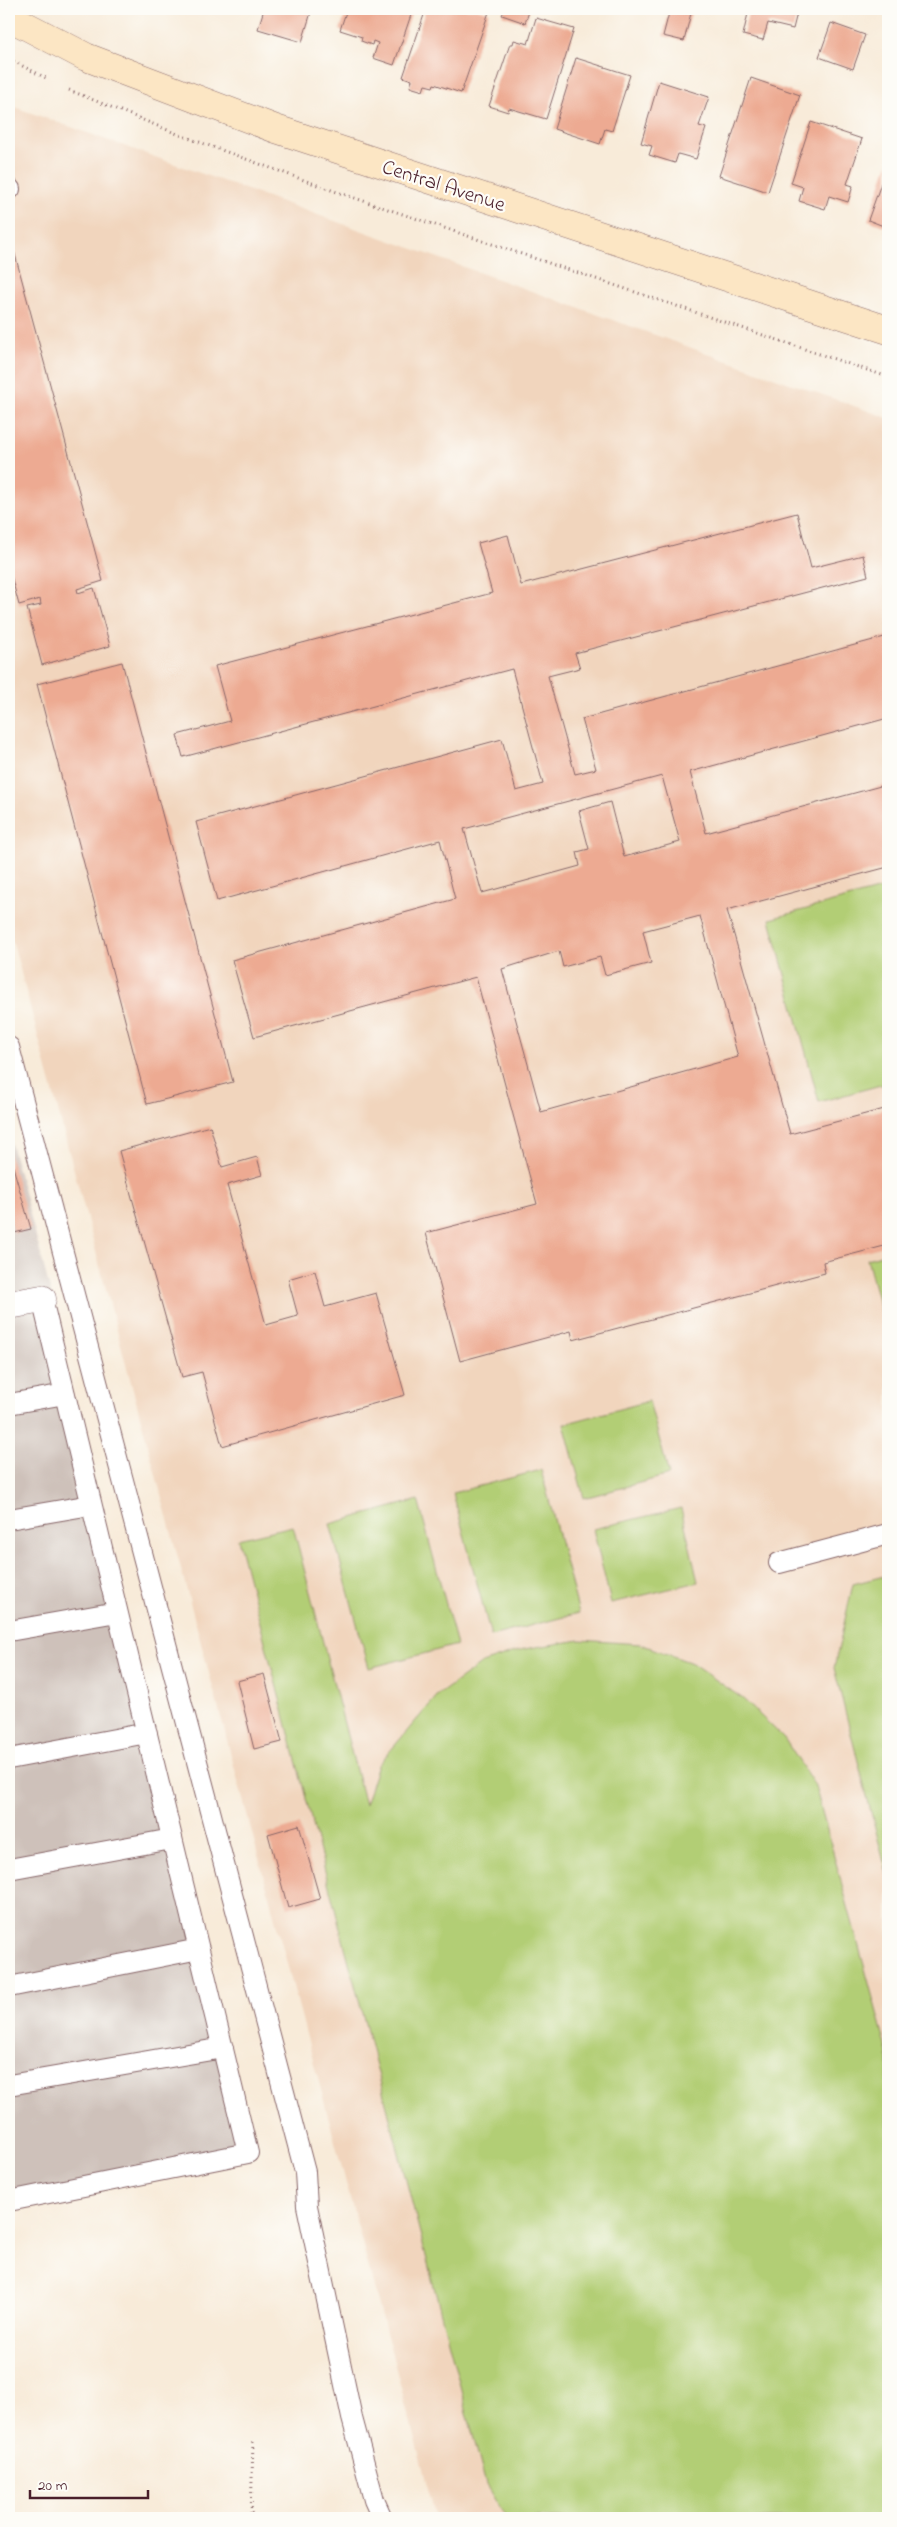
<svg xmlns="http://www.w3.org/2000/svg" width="897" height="2527" font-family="'Indie Flower',sans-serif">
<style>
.built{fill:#f1d5bd}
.industrial{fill:#cec1ba}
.green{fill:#b2ce74;stroke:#7e7650}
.building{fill:#edaa92;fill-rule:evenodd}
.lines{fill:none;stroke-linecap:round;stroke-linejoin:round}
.lane-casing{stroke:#876668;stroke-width:22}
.street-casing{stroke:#876668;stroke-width:29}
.secondary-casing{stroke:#876668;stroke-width:29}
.path{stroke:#876668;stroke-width:3;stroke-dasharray:1 4;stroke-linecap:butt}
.lane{stroke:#fff;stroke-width:20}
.street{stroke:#fff;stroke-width:28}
.secondary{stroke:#fce6c4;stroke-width:28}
.labels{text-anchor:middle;stroke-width:4.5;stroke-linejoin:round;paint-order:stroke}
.street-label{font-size:21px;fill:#4a1f2b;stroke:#fdfcf7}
</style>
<rect width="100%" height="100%" fill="#fdfcf7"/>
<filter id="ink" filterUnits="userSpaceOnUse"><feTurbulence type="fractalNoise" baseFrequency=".02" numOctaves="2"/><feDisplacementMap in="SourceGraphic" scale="10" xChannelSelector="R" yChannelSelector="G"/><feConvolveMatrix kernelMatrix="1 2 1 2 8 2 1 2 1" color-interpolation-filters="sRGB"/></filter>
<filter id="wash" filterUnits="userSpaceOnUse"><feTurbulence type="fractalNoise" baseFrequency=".0096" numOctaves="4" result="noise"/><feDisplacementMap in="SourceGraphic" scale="20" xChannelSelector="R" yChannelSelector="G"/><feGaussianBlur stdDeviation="1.12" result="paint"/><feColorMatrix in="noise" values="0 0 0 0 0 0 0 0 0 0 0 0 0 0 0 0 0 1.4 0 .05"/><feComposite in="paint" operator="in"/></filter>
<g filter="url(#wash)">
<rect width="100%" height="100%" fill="#f8ebd9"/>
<path class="built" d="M9,105L888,418V2518H436L9,928Z"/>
<path class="industrial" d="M9,1136L60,1327L50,1329L248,2153L9,2201Z"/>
<path class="green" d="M888,887V1083L819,1102L770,919Z
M888,1253V1337L867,1259Z
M649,1401L669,1475L584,1498L564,1424Z
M541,1470L579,1613L491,1636L453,1493Z
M418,1500L457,1645L369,1668L330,1524Z
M681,1508L698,1582L611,1603L593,1529Z
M293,1526L365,1805L378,1765L438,1695L482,1663L524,1649L580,1640L640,1644L692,1663L743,1699L784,1738L815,1786L888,2053V2518H506L486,2485L238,1539Z
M888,1575V1878L834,1668L853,1584Z"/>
<g id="blocks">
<path class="building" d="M264,9H312L302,42L258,29Z
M347,9H413L394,65L373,58L378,43L373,41L372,45L361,41L362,37L340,30Z
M426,9H477L489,12L461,93L434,84L433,87L425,85L423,91L410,87L412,80L403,77Z
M505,9H530L525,23L502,15Z
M670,9H692L684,41L663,36Z
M749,9H780L797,13L793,29L768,23L763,40L743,35Z
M536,18L574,29L546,119L509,108L508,112L489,106L510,44H513L514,40L528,44Z
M831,23L865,35L853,69L819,57Z
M576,58L630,75L612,131L605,129L600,144L554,129Z
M751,78L800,95L768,192L719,176Z
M659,81L709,97L699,126L706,128L696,159L678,154L675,163L649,155L652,146L641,143Z
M811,122L862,139L847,184L853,186L848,202L829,196L825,209L799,201L803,187L791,183Z
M888,164V233L885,231L886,227L868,220Z
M13,247L103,581L77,589L78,593L94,588L110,646L42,665L27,608L41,605L40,599L19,605L9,568V248Z
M797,513L811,568L863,555L868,576L575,653L580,668L548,676L575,774L596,769L582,719L888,636V718L690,772L706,833L888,784V867L727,910L790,1134L888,1108V1245L823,1262L825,1273L573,1340L571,1331L460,1361L426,1233L537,1204L476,977L254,1037L232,960L455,899L440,840L217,901L196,822L502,739L516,791L543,784L512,669L183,757L177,735L230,721L215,666L492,593L478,543L508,535L521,585ZM662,776L680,842L624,857L610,802L579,811L589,849L577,852L580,866L482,893L464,829ZM700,916L738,1057L541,1112L502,969L559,951L563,967L600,957L605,975L651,963L643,931Z
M122,662L233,1082L147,1104L37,684Z
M210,1126L222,1167L257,1157L262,1175L227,1185L266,1325L298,1316L288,1279L315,1271L325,1307L376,1293L405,1395L222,1446L202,1372L182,1377L119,1151Z
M9,1153L31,1229L14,1233L9,1214Z
M264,1674L282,1742L254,1749L237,1681Z
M299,1825L320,1899L288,1908L268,1834Z"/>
</g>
</g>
<g filter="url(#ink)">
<use href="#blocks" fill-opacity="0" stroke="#876668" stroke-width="1"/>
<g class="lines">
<g class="lane-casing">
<path id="lane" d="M9,189H10
M9,1047L305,2172L307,2206L352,2418L374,2500L382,2518
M9,1404L65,1394
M9,1519L91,1505
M779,1563L888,1534
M9,1631L117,1612
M9,1759L147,1733
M9,1869L172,1839
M9,1987L199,1949
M9,2085L223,2048
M9,2201L248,2153L42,1299"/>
</g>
<g class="street-casing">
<path id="street" d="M9,1305L42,1299"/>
</g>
<g class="secondary-casing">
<path id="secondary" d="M9,17L86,57L276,129L888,330"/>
</g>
<path class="path" d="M9,59L48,79
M69,90L180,135L334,191L888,377
M251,2518L253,2440"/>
<use href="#lane" class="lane"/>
<use href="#street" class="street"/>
<use href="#secondary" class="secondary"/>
</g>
</g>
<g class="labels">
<g class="street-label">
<text transform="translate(444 185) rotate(18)" y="7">Central Avenue</text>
</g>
</g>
<rect width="897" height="2527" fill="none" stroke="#fdfcf7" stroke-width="30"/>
<path d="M30 2490v8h118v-8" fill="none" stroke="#4a1f2b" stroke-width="2.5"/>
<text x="38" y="2490" font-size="15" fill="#4a1f2b" stroke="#fdfcf7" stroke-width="4" paint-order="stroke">20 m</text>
</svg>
